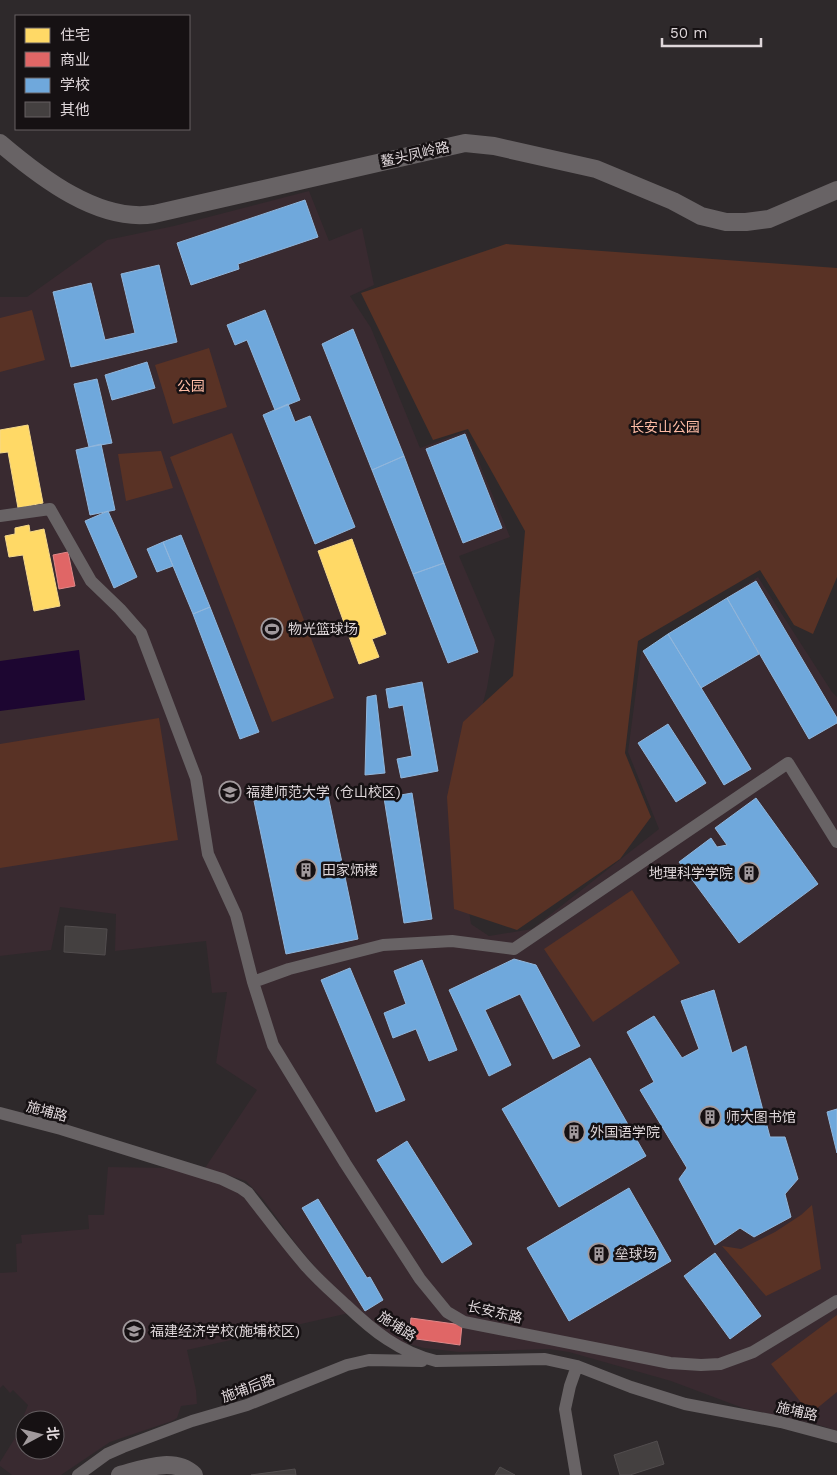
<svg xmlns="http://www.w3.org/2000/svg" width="837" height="1475" font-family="'Work Sans','Noto Sans SC',sans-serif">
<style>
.built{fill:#392a30}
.green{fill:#593225}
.water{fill:#1d0631}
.homes{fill:#ffd966;stroke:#f5d889}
.shops{fill:#e06666;stroke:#e08889}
.schools{fill:#6fa8dc;stroke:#91b6db}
.building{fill:#444040;stroke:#524d4e}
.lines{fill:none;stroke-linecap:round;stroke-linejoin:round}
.street{stroke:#686365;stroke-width:12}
.secondary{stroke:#686365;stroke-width:18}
.labels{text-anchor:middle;stroke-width:5;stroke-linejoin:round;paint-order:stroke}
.street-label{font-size:14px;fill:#dfd7da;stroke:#161113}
.park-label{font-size:14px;fill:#febca5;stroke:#161113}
.poi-label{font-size:14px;fill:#dfd7da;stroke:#161113;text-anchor:start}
</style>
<rect width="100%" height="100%" fill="#2e292b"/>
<path class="built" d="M309,191L329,241L362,228L374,285L350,296L371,328L420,448L466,431L510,537L459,556L495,640L487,688L466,766L455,818L471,924L489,936L532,929L659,829L628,752L641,653L758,577L832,692L837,697V1431L819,1425L743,1408L671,1381L569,1352L549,1349L459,1352L424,1348L405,1343L392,1336L360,1311L321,1274L299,1248L262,1198L246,1181L205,1168L257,1090L216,1063L227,992L212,993L206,941L115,951L116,914L60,907L51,950L0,956V297H27L107,240L174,226Z
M108,1167L172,1168L234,1187L349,1313L187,1350L196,1390L197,1404L181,1406L177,1418L172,1421L110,1442L61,1475H12L0,1466V1462L25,1422V1450H55V1420H26L24,1415L28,1405L13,1390L10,1393L3,1385L0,1388V1273L17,1272L16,1244L22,1243L21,1235L89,1229L88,1215H104Z"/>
<path class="green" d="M506,244L837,268V577L813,634L794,625L760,570L638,641L625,753L651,817L620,859L517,930L454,909L447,797L463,722L513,676L525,531L468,429L433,440L361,293Z
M32,310L45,360L0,372V318Z
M209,348L227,407L173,424L155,365Z
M232,433L334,698L272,722L170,457Z
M161,451L173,488L126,501L118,454Z
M159,718L178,840L0,868V744Z
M632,890L680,963L593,1022L544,949Z
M812,1205L821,1269L766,1296L722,1246L741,1249L775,1232L801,1215Z
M837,1315V1392L810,1414L771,1364Z"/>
<path class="water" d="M79,650L85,700L0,711V661Z"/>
<path class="homes" d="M28,425L43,503L18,508L8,452L0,453V430Z
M29,525L30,532L44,529L60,606L34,611L23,555L9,557L5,536L15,534V528Z
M352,539L386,634L372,639L379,657L359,664L318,551Z"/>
<path class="shops" d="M68,552L75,586L59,589L53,555Z
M411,1318L462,1325L460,1345L409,1338Z"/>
<path class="schools" d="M305,200L318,237L238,264L239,269L191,285L177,243Z
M159,265L177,342L71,367L53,292L91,283L105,340L135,333L121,274Z
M265,310L300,400L275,410L247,340L235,345L227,325Z
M353,329L404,456L372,470L322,344Z
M147,362L155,388L112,400L105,375Z
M97,379L112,443L89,447L74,384Z
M288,404L295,422L310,416L355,527L315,544L263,415Z
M465,434L502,528L463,543L426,449Z
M101,444L115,510L90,515L76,450Z
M404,456L444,563L413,574L372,470Z
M108,511L137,577L114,588L85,521Z
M181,535L210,607L193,614L163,542Z
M163,542L173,566L157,572L147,549Z
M444,563L478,652L448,663L413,574Z
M756,581L837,718V723L809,739L727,598Z
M727,598L759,654L701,688L668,634Z
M210,607L259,732L240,739L193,614Z
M668,634L751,769L724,785L643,651Z
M422,682L438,771L401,778L397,759L412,756L403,705L389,708L386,689Z
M376,695L385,773L365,775L367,697Z
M668,724L706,783L676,802L638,743Z
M326,786L358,939L286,954L254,801Z
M412,793L432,919L404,923L384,798Z
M756,798L818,884L739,943L679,862L711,838L717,847L727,845L715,828Z
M514,959L536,965L580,1046L553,1059L520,994L485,1010L511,1065L489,1076L449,990Z
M422,960L457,1050L429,1061L416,1029L393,1038L384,1013L406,1004L394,971Z
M350,968L405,1100L376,1112L321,980Z
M714,990L732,1053L746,1046L770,1137H785L798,1179L785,1194L791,1217L754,1237L740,1228L715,1245L679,1179L687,1168L640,1090L654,1082L627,1032L654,1016L682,1058L699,1049L681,1001Z
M590,1058L646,1156L559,1207L502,1109Z
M837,1109V1153L827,1112Z
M407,1141L472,1244L442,1263L377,1160Z
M629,1188L671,1261L569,1321L527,1248Z
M318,1199L367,1278L370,1277L383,1300L365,1311L302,1208Z
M715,1253L761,1316L730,1339L684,1276Z"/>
<path class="building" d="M65,926L107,929L105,955L64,952Z
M657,1441L664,1464L630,1475H620L614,1455Z
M500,1467L515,1475H495Z
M295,1469L296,1475H251Z"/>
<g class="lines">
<path class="street" d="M0,516L50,509L91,581L120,609L141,633L196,778L208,854L236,915L253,982L273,1045L345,1163L420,1279L447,1312L464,1322L670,1363L701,1365L720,1364L753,1352L837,1301
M253,982L289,969L383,945L452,941L514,949L788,763L837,842
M0,1113L61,1129L222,1179L241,1188L248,1193C267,1217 285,1242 305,1265C318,1280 332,1292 346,1305C373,1331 399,1352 436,1361L545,1359L577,1366L631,1387L685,1404L781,1422L837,1437
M78,1475L107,1454L123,1447L192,1421L247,1405L347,1365L369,1360L422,1361
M576,1475L565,1409L570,1386L577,1366"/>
<path class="secondary" d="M0,143C40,177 99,223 154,214L465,143L494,146L596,169L673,201L701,216L726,222H746L769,219L837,190
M120,1475C143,1469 174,1456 194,1475"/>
</g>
<defs>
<g id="stadium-ring" transform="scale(1.125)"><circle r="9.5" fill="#161113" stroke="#a19a9d" stroke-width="1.5"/><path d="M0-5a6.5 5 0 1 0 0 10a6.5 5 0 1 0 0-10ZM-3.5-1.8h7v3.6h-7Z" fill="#a19a9d"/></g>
<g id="university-ring" transform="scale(1.125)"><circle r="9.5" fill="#161113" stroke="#a19a9d" stroke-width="1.5"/><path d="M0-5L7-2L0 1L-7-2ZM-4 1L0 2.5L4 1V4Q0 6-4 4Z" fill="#a19a9d"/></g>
<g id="building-ring" transform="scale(1.125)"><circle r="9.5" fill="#161113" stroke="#a19a9d" stroke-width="1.5"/><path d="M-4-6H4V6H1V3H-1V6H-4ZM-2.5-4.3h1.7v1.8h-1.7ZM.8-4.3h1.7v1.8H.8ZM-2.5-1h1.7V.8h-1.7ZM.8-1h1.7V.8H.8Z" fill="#a19a9d"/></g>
<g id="school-ring" transform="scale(1.125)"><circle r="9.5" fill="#161113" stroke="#a19a9d" stroke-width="1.5"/><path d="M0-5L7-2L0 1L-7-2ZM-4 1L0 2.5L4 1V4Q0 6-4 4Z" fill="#a19a9d"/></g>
</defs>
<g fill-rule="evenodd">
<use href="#stadium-ring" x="272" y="629"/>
<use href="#university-ring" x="230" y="792"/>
<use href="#building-ring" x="306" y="870"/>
<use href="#building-ring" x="749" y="873"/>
<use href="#building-ring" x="710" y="1117"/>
<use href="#building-ring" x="574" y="1132"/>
<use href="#building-ring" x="599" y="1254"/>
<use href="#school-ring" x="134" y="1331"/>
</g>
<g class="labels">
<g class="street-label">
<text transform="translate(415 154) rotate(-13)" y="5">鳌头凤岭路</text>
<text transform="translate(47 1111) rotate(15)" y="5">施埔路</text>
<text transform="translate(495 1312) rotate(13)" y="5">长安东路</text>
<text transform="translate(397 1326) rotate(33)" y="5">施埔路</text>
<text transform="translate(248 1388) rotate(-20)" y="5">施埔后路</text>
<text transform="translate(797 1411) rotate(13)" y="5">施埔路</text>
</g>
<g class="park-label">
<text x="191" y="391">公园</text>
<text x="665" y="432">长安山公园</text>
</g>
<g class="poi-label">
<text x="288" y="634">物光篮球场</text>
<text x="246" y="797">福建师范大学 (仓山校区)</text>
<text x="322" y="875">田家炳楼</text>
<text x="733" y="878" text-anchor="end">地理科学学院</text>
<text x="726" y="1122">师大图书馆</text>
<text x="590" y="1137">外国语学院</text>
<text x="615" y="1259">垒球场</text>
<text x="150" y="1336">福建经济学校(施埔校区)</text>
</g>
</g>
<rect x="15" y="15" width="175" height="115" fill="#161113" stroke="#666063"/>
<rect x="25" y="28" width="25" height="15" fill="#ffd966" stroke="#666063"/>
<text x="60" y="40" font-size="15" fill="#dfd7da">住宅</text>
<rect x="25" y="52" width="25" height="15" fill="#e06666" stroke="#666063"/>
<text x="60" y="65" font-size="15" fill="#dfd7da">商业</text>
<rect x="25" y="78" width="25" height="15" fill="#6fa8dc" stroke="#666063"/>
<text x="60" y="90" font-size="15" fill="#dfd7da">学校</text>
<rect x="25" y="102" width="25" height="15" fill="#444040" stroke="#666063"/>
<text x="60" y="115" font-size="15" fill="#dfd7da">其他</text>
<g transform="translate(40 1435) rotate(83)"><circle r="24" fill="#161113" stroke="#666063"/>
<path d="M0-4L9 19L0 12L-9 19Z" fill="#a19a9d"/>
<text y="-8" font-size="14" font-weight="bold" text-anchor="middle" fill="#dfd7da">北</text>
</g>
<path d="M662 38v8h99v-8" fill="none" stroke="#dfd7da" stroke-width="2.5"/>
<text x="670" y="38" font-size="15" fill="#dfd7da" stroke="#161113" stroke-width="4" paint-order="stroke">50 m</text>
</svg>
